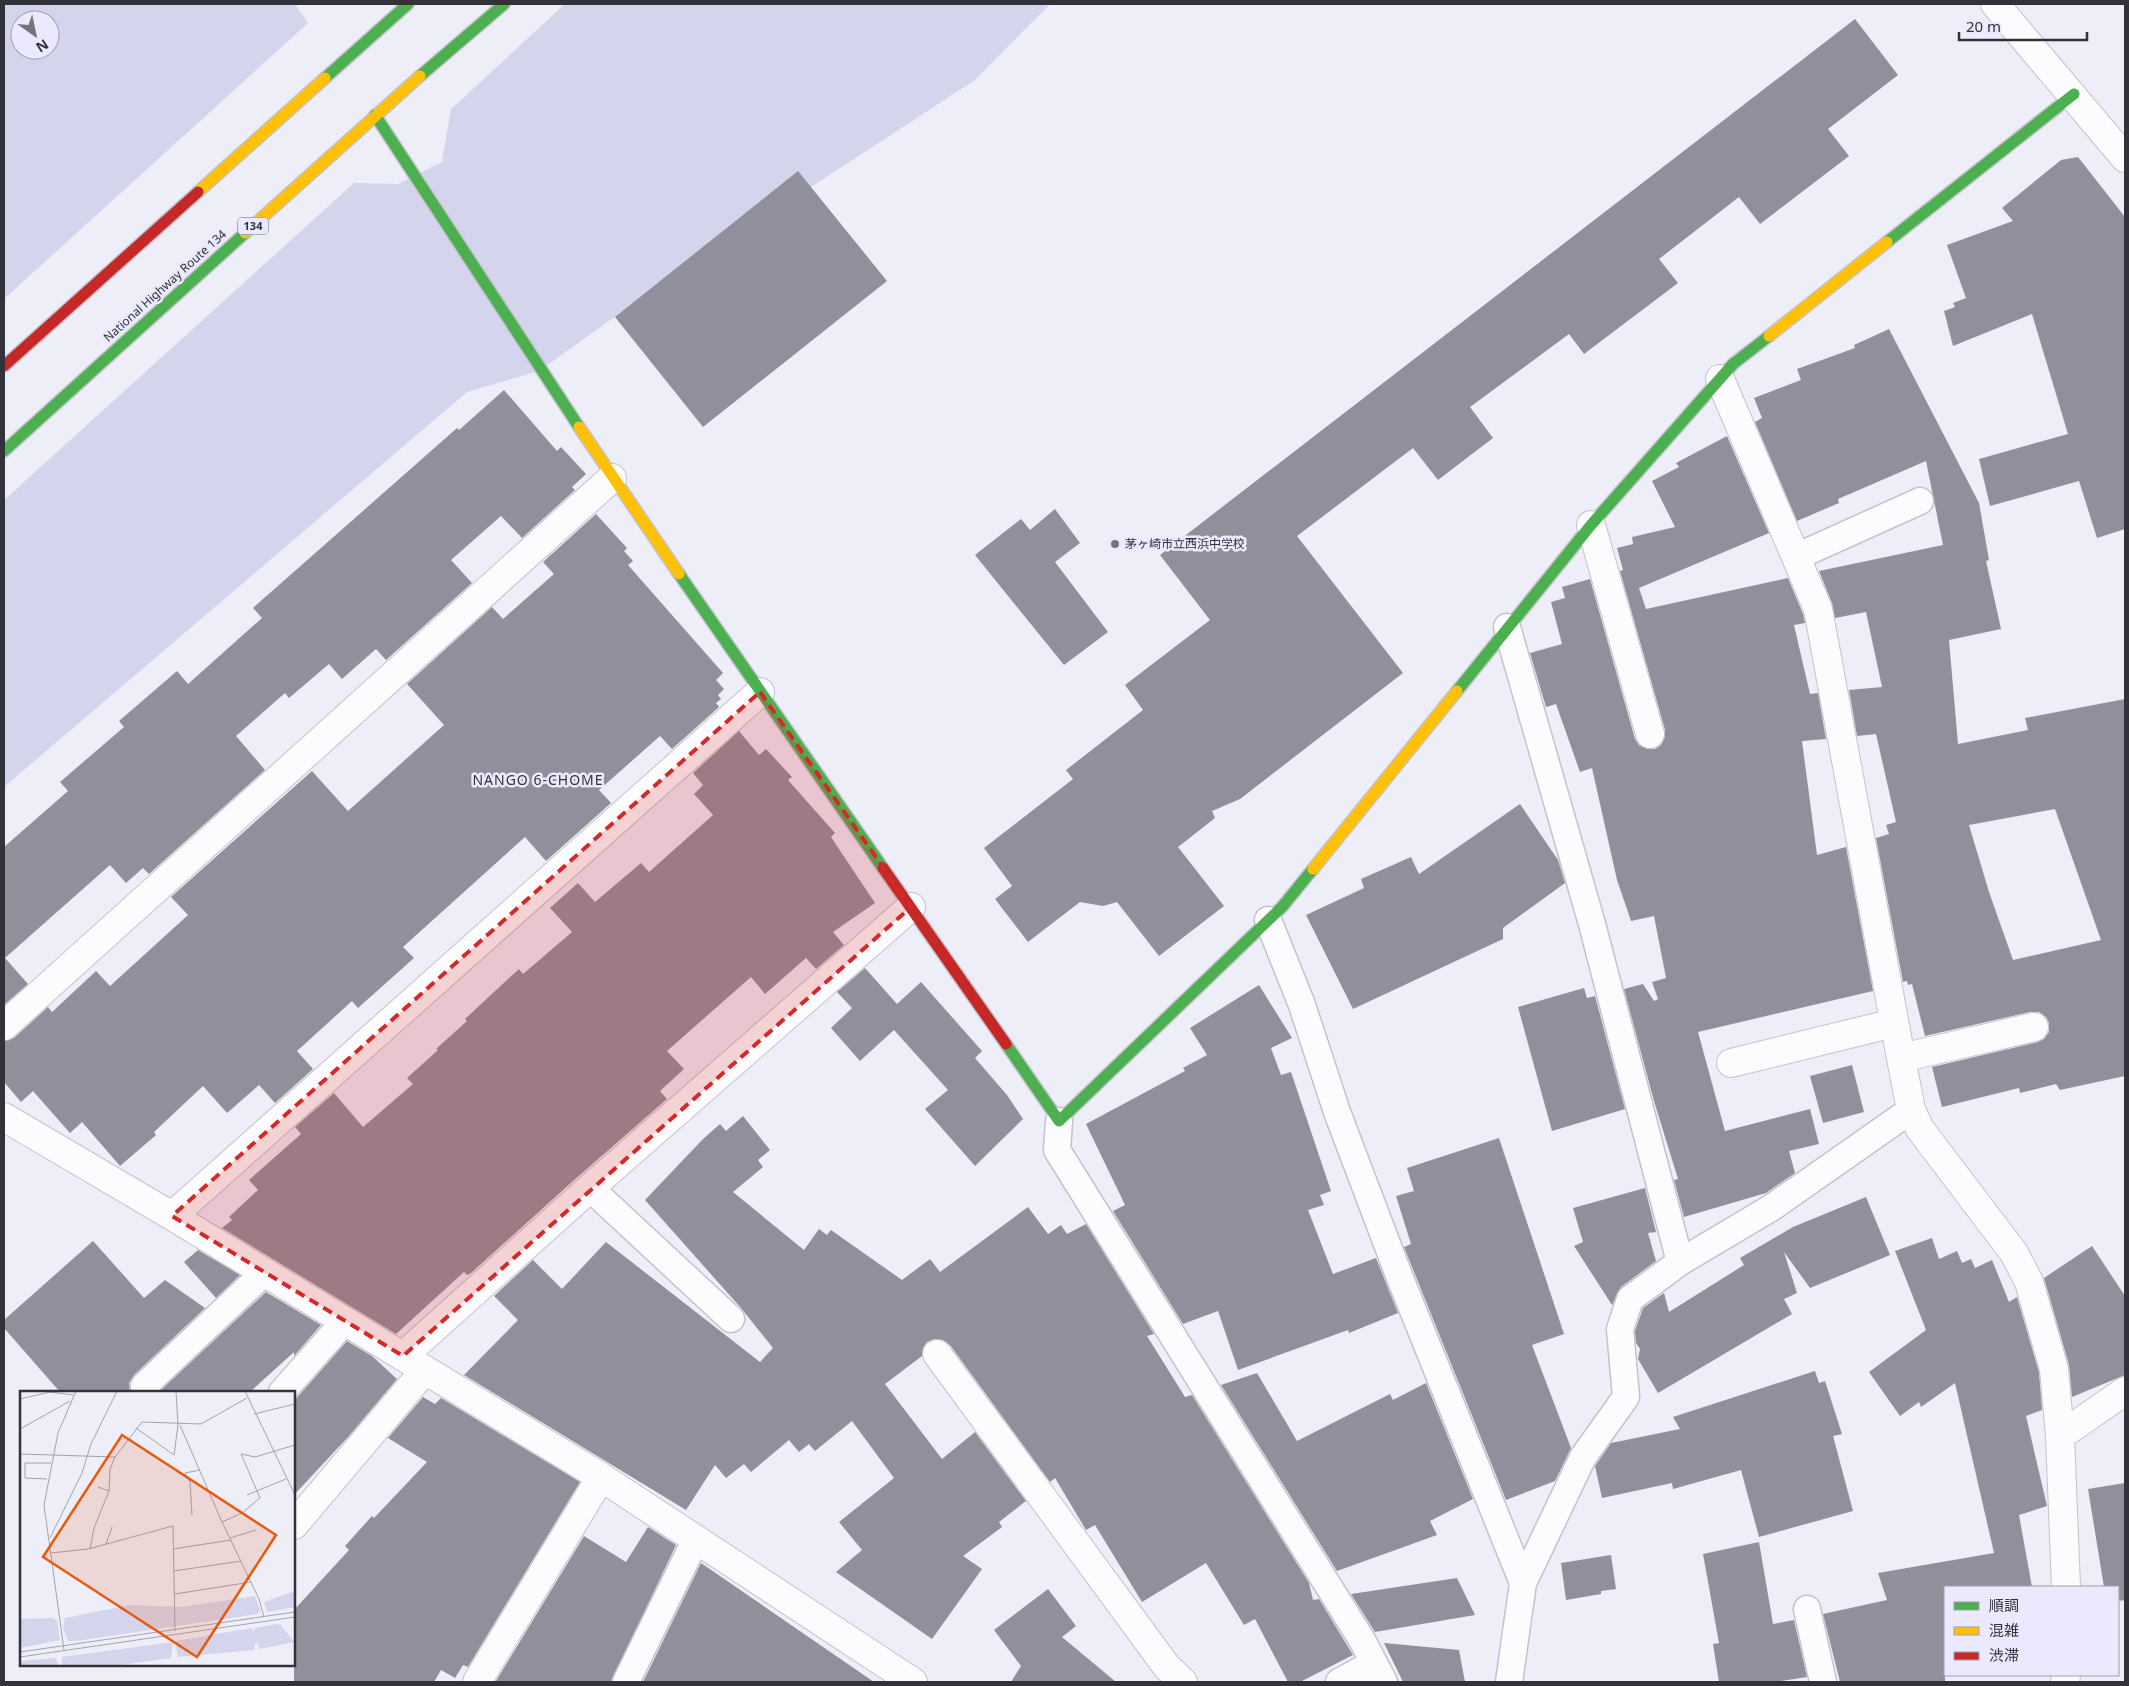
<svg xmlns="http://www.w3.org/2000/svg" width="2129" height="1686" font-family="'Noto Sans','Noto Sans JP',sans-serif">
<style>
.green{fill:#d5d4ed;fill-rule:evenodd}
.building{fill:#90909c;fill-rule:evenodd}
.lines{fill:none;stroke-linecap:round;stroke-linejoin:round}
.lane-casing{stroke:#c4c3cc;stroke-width:29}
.street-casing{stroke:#c4c3cc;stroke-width:30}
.fast-casing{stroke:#c4c3cc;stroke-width:14}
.slow-casing{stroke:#c4c3cc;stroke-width:14}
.jam-casing{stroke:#c4c3cc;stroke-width:14}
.lane{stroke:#fcfcfe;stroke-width:26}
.street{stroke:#fcfcfe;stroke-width:28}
.fast{stroke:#4caf50;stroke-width:11}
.slow{stroke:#ffc107;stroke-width:11}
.jam{stroke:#c62828;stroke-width:11}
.marked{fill:#d62828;fill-opacity:0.2;stroke:#d62828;stroke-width:4;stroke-dasharray:10 6;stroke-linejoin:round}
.poi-dot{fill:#74747d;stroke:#eae9fe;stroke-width:2}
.labels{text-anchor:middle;stroke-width:5;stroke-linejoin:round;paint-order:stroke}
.shield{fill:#eae9fe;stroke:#696975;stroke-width:1}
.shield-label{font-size:11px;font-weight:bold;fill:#32323a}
.street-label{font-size:12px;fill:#32323a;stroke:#eae9fe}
.poi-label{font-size:12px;fill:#32323a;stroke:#eae9fe;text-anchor:start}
.neighbourhood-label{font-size:14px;letter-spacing:1px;fill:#32323a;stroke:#eae9fe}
.inset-road{fill:none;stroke:#a3a3ad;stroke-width:1}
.view{fill:#e8590c;fill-opacity:0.15;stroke:#e8590c;stroke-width:2.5}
.inset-edge{fill:none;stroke:#32323a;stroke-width:2.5}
</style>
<rect width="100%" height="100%" fill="#eeeef9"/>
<path class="green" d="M4,4H295L308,23L4,299ZM20,20H50V50H20Z
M565,4H1050L975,80L641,298L539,371L467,392L4,787V500L354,183L398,184L442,162L451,109Z"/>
<path class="building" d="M1855,19L1898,75L1828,129L1849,156L1760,224L1739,197L1659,259L1678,283L1584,354L1569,334L1470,407L1493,438L1438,480L1413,448L1297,536L1403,673L1240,799L1212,811L1215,818L1178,847L1224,906L1159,956L1117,902L1103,906L1080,902L1028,942L995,899L1012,886L984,848L1073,779L1066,770L1143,710L1125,685L1210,620L1160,555Z
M2078,157L2125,217V529L2097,538L2079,481L1990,506L1979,459L2068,434L2032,314L1953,346L1944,311L1955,307L1953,303L1966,298L1947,245L2013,221L2002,208L2061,160Z
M798,171L887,281L703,427L615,317Z
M1889,329L1979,503L1989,560L1986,561L2001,629L1949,640L1958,744L2028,730L2025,718L2125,699V1076L2060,1090L2056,1084L2020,1093L2019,1088L1942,1107L1932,1067L2038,1042L2044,1039L2049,1032V1023L2046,1017L2039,1012H2030L1925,1036L1912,984L1908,985L1907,981L1903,982L1876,838L1889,834L1886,825L1896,822L1876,734L1857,736L1849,690L1882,687L1866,612L1835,618L1832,603L1819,571L1943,545L1926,461L1838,499L1839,503L1797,521L1755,422L1762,418L1754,398L1801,380L1797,369L1855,348L1854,345ZM2055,809L2101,940L2013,960L1989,892L1969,825Z
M504,390L557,451L561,447L586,474L572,487L575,490L522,538L501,516L451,560L472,583L386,660L376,649L342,679L329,664L289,698L285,693L236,736L265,770L149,874L143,868L126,883L110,865L5,958L28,984L4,1005V847L68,791L60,782L124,727L119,721L177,671L188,684L262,618L253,608L457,428L459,430Z
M1727,436L1769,533L1639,588L1646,609L1788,578L1803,614L1805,623L1794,625L1810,694L1818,693L1826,739L1802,741L1817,855L1846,847L1873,991L1698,1032L1725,1131L1810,1109L1819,1144L1789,1151L1795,1173L1766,1193L1684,1217L1674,1180L1678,1179L1654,1101L1624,989L1643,984L1654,1001L1658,999L1652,982L1666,978L1654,916L1631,921L1617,880L1592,768L1580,772L1556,704L1546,707L1530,653L1562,644L1551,602L1565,598L1562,587L1590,579L1635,739L1639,745L1647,749H1655L1661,745L1665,737V730L1620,571L1623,570L1617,548L1633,544L1632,537L1675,527L1652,481L1679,467L1676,463Z
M1055,509L1080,543L1055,562L1108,632L1064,665L975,555L1021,519L1030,530Z
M596,514L627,548L624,551L633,561L628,565L723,673L716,680L724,689L718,695L721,699L716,703L719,707L672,749L660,736L599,790L611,803L546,861L525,837L403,947L414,958L358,1008L352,1001L297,1051L313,1069L275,1103L259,1085L227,1113L203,1086L154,1132L156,1135L120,1166L82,1122L70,1133L33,1091L21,1102L4,1082V1041L14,1038L48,1007L52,1012L96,971L110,986L188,915L171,897L312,771L348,811L444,725L407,684L492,607L503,619L554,574L543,562Z
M739,731L759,755L766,749L792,777L788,780L835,833L831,837L875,903L833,932L844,945L816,969L806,958L765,994L751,977L667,1051L684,1069L660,1091L667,1099L573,1181L471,1273L467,1275L464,1272L396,1334L222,1228L232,1220L229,1217L258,1190L249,1180L301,1134L295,1127L334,1093L363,1127L413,1084L407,1078L438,1050L436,1049L467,1021L465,1019L494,992L519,969L523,974L572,932L550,908L578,883L595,902L641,863L649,872L713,815L694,794L703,785L693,773Z
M1520,804L1558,860L1565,883L1503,928V939L1353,1009L1306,915L1364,888L1361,879L1411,857L1419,874Z
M865,968L897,1004L921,982L982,1051L975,1058L1007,1095L1023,1119L975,1166L925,1109L948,1090L894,1030L860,1061L831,1028L852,1008L837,992Z
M1259,985L1292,1038L1271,1048L1281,1075L1291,1072L1331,1191L1320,1195L1324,1205L1308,1210L1333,1274L1376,1258L1398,1313L1349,1333L1348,1330L1238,1370L1218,1311L1183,1324L1113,1211L1125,1205L1086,1124L1185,1071L1183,1068L1207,1055L1190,1028Z
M1584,988L1587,998L1595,996L1625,1109L1552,1131L1518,1007Z
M1852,1065L1864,1112L1823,1123L1810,1076Z
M743,1116L770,1150L758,1160L763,1167L733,1192L804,1250L819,1229L827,1235L831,1230L902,1280L930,1259L940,1272L1028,1207L1048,1234L1061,1225L1067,1234L1086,1224L1154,1334L1147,1336L1185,1397L1192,1395L1309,1583L1313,1600L1319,1599L1353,1655L1300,1682H1288L1255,1619L1244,1625L1206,1563L1142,1602L1095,1525L1086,1530L1055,1478L1050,1482L950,1345L943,1340L935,1339L927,1342L923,1348L922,1356L885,1384L942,1459L975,1432L1026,1501L999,1522L1002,1527L963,1556L982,1569L932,1639L836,1572L862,1550L839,1522L894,1478L852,1421L815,1451L809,1444L799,1452L789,1440L751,1472L744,1464L726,1478L715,1465L686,1510L464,1375L518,1320L494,1296L533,1260L562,1289L606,1242L760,1362L773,1348L741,1308L645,1200L703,1139L720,1124L726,1131Z
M1499,1138L1564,1334L1532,1345L1571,1448L1555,1481L1506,1500L1404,1247L1411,1244L1396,1196L1414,1191L1407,1168Z
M1645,1188L1656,1232L1648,1233L1656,1261L1621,1287L1612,1305L1574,1246L1583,1242L1573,1208Z
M1866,1197L1890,1255L1810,1288L1784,1252L1797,1293L1784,1299L1792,1314L1658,1393L1638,1359L1640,1349L1636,1343L1635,1331L1643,1308L1664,1293L1669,1312L1744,1265L1740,1258L1793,1227Z
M1932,1238L1939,1259L1957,1251L1962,1263L1971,1259L1975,1268L1992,1260L2009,1302L2017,1297L2039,1372L2042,1410L2026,1416L2047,1506L2019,1515L2032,1587H1945V1682H1840L1823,1614L1887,1600L1878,1573L1994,1553L1955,1383L1921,1407L1919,1402L1900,1416L1869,1372L1926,1330L1895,1251Z
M93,1241L144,1298L165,1280L205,1308L134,1375L129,1383L130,1392H60L4,1328V1320Z
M2092,1246L2125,1296V1375L2072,1397L2069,1365L2044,1278Z
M198,1250L240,1275L216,1298L184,1262Z
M266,1292L321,1325L294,1356V1352L250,1392H162L161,1390Z
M347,1341L372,1356L397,1379L349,1436L294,1495V1401Z
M1815,1371L1819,1383L1825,1381L1842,1434L1833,1436L1853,1511L1759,1537L1741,1470L1673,1489L1672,1483L1602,1498L1595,1466L1611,1443L1680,1429L1673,1417Z
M1257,1373L1297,1441L1390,1394L1393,1400L1426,1383L1473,1499L1430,1521L1437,1535L1337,1571L1221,1385Z
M423,1397L435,1404L441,1398L580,1482L468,1667L463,1665L455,1678L441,1670L434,1682H294V1610L349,1550L345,1546L372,1516L374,1518L427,1462L388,1438Z
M2125,1483V1600L2118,1601V1587H2104L2088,1489Z
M648,1527L676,1545L611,1682L496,1681L584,1536L626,1562Z
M1759,1542L1773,1624L1794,1620L1807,1677L1774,1682H1719L1713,1644L1719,1643L1703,1554Z
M1611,1555L1616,1589L1601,1591V1594L1566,1600L1561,1563Z
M701,1563L874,1682H643Z
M1457,1578L1475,1615L1375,1632L1351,1594Z
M1048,1589L1076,1626L1062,1637L1116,1682H1011L1021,1666L994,1630Z
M1384,1643L1459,1650L1465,1682H1403Z"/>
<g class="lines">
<g class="lane-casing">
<path id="lane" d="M1796,557L1920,501
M1507,627L1592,924L1680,1262
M1268,920L1302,1005L1337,1112L1400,1278L1523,1583
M1059,1121L1057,1150L1362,1640L1384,1682
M590,1188L731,1319
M147,1392L144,1386L265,1272
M282,1392L345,1321
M1807,1609L1823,1682
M626,1682L696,1539
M1339,1682L1374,1663
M1509,1682L1523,1583L1583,1457L1626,1397L1620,1329L1630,1299L1680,1262L1771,1208L1911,1110"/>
</g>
<g class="street-casing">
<path id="street" d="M1995,4L2125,158
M1720,379L1818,609L1901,1058
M1591,525L1650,734
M4,1026L612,478
M2034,1027L1901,1058L1911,1110L1920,1129L2014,1253L2029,1282L2054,1369L2060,1436
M1731,1063L1894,1023
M4,1117L172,1216L601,1477
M172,1216L760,692
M937,1354L1167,1667L1183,1682
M403,1356L590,1188L911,907
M294,1525L425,1370
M2066,1587L2060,1436L2125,1391
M477,1682L601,1477L913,1682
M2065,1682L2066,1675"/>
</g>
<g class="fast-casing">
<path id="fast" d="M420,76L504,4
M325,78L408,4
M375,115L579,427
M1887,242L2074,94
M4,451L245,233
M679,574L883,868
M1457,691L1591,525L1733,364L1769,336
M1006,1044L1059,1121L1282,907L1313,869"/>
</g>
<g class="slow-casing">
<path id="slow" d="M198,192L325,78
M245,233L420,76
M1769,336L1887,242
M579,427L679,574
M1313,869L1457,691"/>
</g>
<g class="jam-casing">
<path id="jam" d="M4,366L198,192
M883,868L1006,1044"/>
</g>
<use href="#lane" class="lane"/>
<use href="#street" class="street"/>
<use href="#fast" class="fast"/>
<use href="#slow" class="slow"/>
<use href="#jam" class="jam"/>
</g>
<path class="marked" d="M760,692L911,907L403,1356L172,1216Z"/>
<circle class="poi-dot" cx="1115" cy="544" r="5"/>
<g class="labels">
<rect class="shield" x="238" y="217.5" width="30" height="17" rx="4"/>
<g class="shield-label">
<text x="253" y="230">134</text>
</g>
<g class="street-label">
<text transform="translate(165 286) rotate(-42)" y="4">National Highway Route 134</text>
</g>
<g class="poi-label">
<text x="1125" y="548">茅ヶ崎市立西浜中学校</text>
</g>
<g class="neighbourhood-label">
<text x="538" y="785">NANGO 6-CHOME</text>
</g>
</g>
<g transform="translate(20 1391)">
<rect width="275" height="275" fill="#eeeef9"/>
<path d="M275,200V216L247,221L244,211ZM235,205L240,219L238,223L56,250H48L43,237L45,227L110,214L161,216ZM33,227L37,230L40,249L0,257V228ZM256,233L261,234L274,251L240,258L236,250L234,259L158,266L155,250L232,237L234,241L235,237ZM153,251L151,267L94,275H42V266ZM36,267L38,275H0V270Z" fill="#d5d4ed"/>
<path class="inset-road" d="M225,0L275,104M0,8L30,1L53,4M234,23L275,13M160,34L202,131L222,122L240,107L221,63L235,66L275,54M116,37L154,64M0,38L50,10M0,63L95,66L122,31L181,33L227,7M154,64L158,34L156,0M27,88L5,87V72H31M78,96L89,100L90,78L95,66M227,104L266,88M172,124L170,91L165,82L180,79M202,131L239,208L244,226M30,147L62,82L71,53L97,0M210,147L236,139M86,153L92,136M70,158L74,137L89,100M153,158L211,149M31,162L68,158L153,135L155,240M154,180L221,170M155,203L231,191M44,259L24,114L38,42L56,0M0,261L275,221M0,266L275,226"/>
<path class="view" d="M102,44L256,144L177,266L23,166Z"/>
<rect width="275" height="275" class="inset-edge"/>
</g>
<rect width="2129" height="1686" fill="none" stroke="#32323a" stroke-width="10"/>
<rect x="1944" y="1586" width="175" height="90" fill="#eae9fe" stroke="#a0a0b0"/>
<rect x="1954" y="1602" width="25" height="8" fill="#4caf50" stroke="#a0a0b0"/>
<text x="1989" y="1611" font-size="15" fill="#32323a">順調</text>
<rect x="1954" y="1627" width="25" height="8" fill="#ffc107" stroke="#a0a0b0"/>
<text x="1989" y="1636" font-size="15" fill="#32323a">混雑</text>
<rect x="1954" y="1652" width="25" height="8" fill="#c62828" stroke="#a0a0b0"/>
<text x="1989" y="1661" font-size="15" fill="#32323a">渋滞</text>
<g transform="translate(35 35) rotate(147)"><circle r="24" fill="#eae9fe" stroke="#a0a0b0"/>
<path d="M0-4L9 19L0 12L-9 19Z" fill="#74747d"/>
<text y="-8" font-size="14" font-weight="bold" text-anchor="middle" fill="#32323a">N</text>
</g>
<path d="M1959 32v8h128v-8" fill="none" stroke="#32323a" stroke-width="2.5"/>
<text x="1966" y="32" font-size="15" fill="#32323a" stroke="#eae9fe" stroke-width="4" paint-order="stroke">20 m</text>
</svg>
